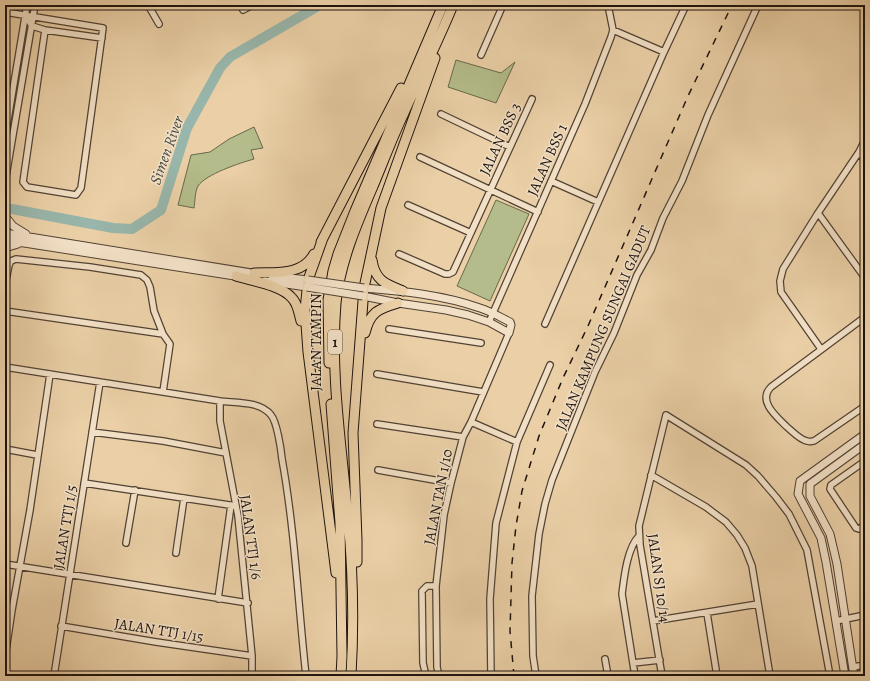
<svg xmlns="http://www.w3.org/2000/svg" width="870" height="681" font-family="Alegreya,serif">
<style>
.green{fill:#b3bc8a;stroke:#68684c}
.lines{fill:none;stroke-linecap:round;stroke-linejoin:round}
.river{stroke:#98b6ab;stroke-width:10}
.minor-casing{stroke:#514234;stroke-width:8}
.tertiary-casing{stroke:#514234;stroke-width:9}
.trunk-casing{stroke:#1e130e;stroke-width:11}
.minor{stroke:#f2e0c6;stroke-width:5.5}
.tertiary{stroke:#f2e0c6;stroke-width:7}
.trunk{stroke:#ebd0a7;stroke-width:9}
.rail{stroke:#1e130e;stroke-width:1.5;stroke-dasharray:7 7;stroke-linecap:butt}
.tertiary-bridge-casing{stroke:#514234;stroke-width:9;stroke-linecap:butt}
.tertiary-bridge{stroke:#f2e0c6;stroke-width:7}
.labels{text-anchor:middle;stroke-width:3;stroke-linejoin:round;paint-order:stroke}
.shield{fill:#f2e0c6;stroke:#5e5045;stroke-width:1}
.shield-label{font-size:14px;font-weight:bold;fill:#1e130e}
.street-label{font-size:15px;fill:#1e130e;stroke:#f2e0c6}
.water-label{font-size:16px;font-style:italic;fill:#494c45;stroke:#f2e0c6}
</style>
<rect width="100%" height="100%" fill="#ebd0a7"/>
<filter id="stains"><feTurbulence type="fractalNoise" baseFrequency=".005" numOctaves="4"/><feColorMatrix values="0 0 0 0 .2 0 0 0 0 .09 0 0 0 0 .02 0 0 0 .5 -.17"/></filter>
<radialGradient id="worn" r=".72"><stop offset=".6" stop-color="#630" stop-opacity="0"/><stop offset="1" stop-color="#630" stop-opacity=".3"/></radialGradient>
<path class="green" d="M456,60L501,73L515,62L496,103L448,87Z
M254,127L263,148L251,150L254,159C240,163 206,174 198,186C195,191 195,202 194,208L178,205L191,155L210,152L229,139Z
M496,200L529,214L490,301L457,286Z"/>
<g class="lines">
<path class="river" d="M12,209L113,228L132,229L161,210L187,128L220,68L230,57L320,5"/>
<g class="minor-casing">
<path id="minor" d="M148,5L159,24
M243,10L253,5
M5,12L103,28L81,188L76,195L27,187L23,182L45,30
M26,16L32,26L45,30L102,38
M613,30L664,52
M481,55L503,5
M441,114L510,147
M5,137L27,5
M859,152L865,161
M420,157L538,212
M551,181L598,202
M5,182L35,5
M408,205L471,233
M818,213L865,278
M399,254L445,274H449L453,272L532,99
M5,285L9,265L11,261L16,259L90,267L141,275L147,280L150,287L154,311L163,334L170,344L163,392
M5,311L163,334
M865,317L771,387C757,401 777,417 787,427C793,432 800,440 807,441C809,442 812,441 814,441L865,406
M489,322L585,104L611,37L613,30L608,5
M545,324L664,52L686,5
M389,329L481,343
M821,349L781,292L780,281L783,269L818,213L859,152L865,140
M5,367L220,401C236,403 260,401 271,415C277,422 281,449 282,459C295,531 298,603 306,676
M377,374L483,392
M220,401V421L238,516L252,656V676
M471,422L517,442
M377,424L463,437
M92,432L163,441L226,453
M5,449L37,455
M865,461L831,485L830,489L856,528L859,529L865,525
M378,470L451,483
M651,475L706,507L726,522L737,535L745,548L752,566L770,676
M84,483L236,506
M126,543L135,490
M176,553L184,498
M5,564L248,603
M218,599L231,505
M707,613L717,676
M653,621L758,604
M836,621L865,615
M61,626L156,642L252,656
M5,657L12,610L30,510L50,374
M605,659L608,676
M633,663L660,660
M853,667L865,665
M54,676L100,382
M426,676L423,663L422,591L427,586H436
M439,676L437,667L436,586L444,515L451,483L463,437L471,422L509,333
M491,676L490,599L496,523L517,442L550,365
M536,676L533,656L532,596L539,534L545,504L552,480L595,372L614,333L637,275L651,250L663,218L682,181L708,115L758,5
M635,676L622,594C624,578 627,548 639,536
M662,676L640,545L639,526L666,415L746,465L758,476L776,497L789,514L807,550L830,676"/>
</g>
<g class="tertiary-casing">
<path id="tertiary" d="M5,216L13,226L26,234
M5,233L258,274
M5,240L241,277
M5,248L18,244
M272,276L308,280
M265,281L307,287
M363,296L398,303L446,310L468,315L489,322L509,333L511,325L510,322C500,317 490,311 480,308C443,295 403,291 364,288
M845,676L826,562L821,538L798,494L800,481L865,434
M854,676L837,564L830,534L810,496V484L865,444"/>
</g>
<g class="trunk-casing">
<path id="trunk" d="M323,238L308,280L305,310L308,352L336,573
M321,242L401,88
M372,260C375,281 386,284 403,291
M254,273C276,272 302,276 314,254
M236,276C252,281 281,285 292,298C298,304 299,314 301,321
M365,333C370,312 378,309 398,303
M329,363L328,300L333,271L338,254L355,211L443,5
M331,404L340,523L342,656L341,676
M357,562V540L353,433L364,288L381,208L435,58
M351,676C354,624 353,571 348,519C342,448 330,375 336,303C340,262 358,221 374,184C384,160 393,136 404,113C420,77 438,42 453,5"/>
</g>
<use href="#minor" class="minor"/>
<use href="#tertiary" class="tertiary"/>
<use href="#trunk" class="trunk"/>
<path class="rail" d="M514,676L510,631L512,563L516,526L522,491L539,436L563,378L588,326L688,96L732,5"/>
<g class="tertiary-bridge-casing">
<path id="tertiary-bridge" d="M308,280L364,288
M307,287L363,296"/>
</g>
<use href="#tertiary-bridge" class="tertiary-bridge"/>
</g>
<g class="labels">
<rect class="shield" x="328" y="330" width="14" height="24" rx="3"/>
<g class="shield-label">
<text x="335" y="347">1</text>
</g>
<g class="street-label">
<text transform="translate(500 139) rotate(-65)" y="5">JALAN BSS 3</text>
<text transform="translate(547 160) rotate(-66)" y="5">JALAN BSS 1</text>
<text transform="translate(603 328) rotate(-67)" y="5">JALAN KAMPUNG SUNGAI GADUT</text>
<text transform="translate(316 342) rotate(-90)" y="5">JALAN TAMPIN</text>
<text transform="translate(438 497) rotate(-79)" y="5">JALAN TAN 1/10</text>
<text transform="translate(65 527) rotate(-81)" y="5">JALAN TTJ 1/5</text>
<text transform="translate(251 537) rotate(82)" y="5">JALAN TTJ 1/6</text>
<text transform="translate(659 578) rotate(82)" y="5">JALAN SJ 10/14</text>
<text transform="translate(159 630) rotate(9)" y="5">JALAN TTJ 1/15</text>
</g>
<g class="water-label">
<text transform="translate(166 150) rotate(-70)" y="6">Simen River</text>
</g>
</g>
<rect width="870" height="681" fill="none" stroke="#ebd0a7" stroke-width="20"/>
<rect x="6" y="6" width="858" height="669" fill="none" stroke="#1e130e" stroke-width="2"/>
<rect x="10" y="10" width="850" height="661" fill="none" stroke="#1e130e"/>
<rect width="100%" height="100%" filter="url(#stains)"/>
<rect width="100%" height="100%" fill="url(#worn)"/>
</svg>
